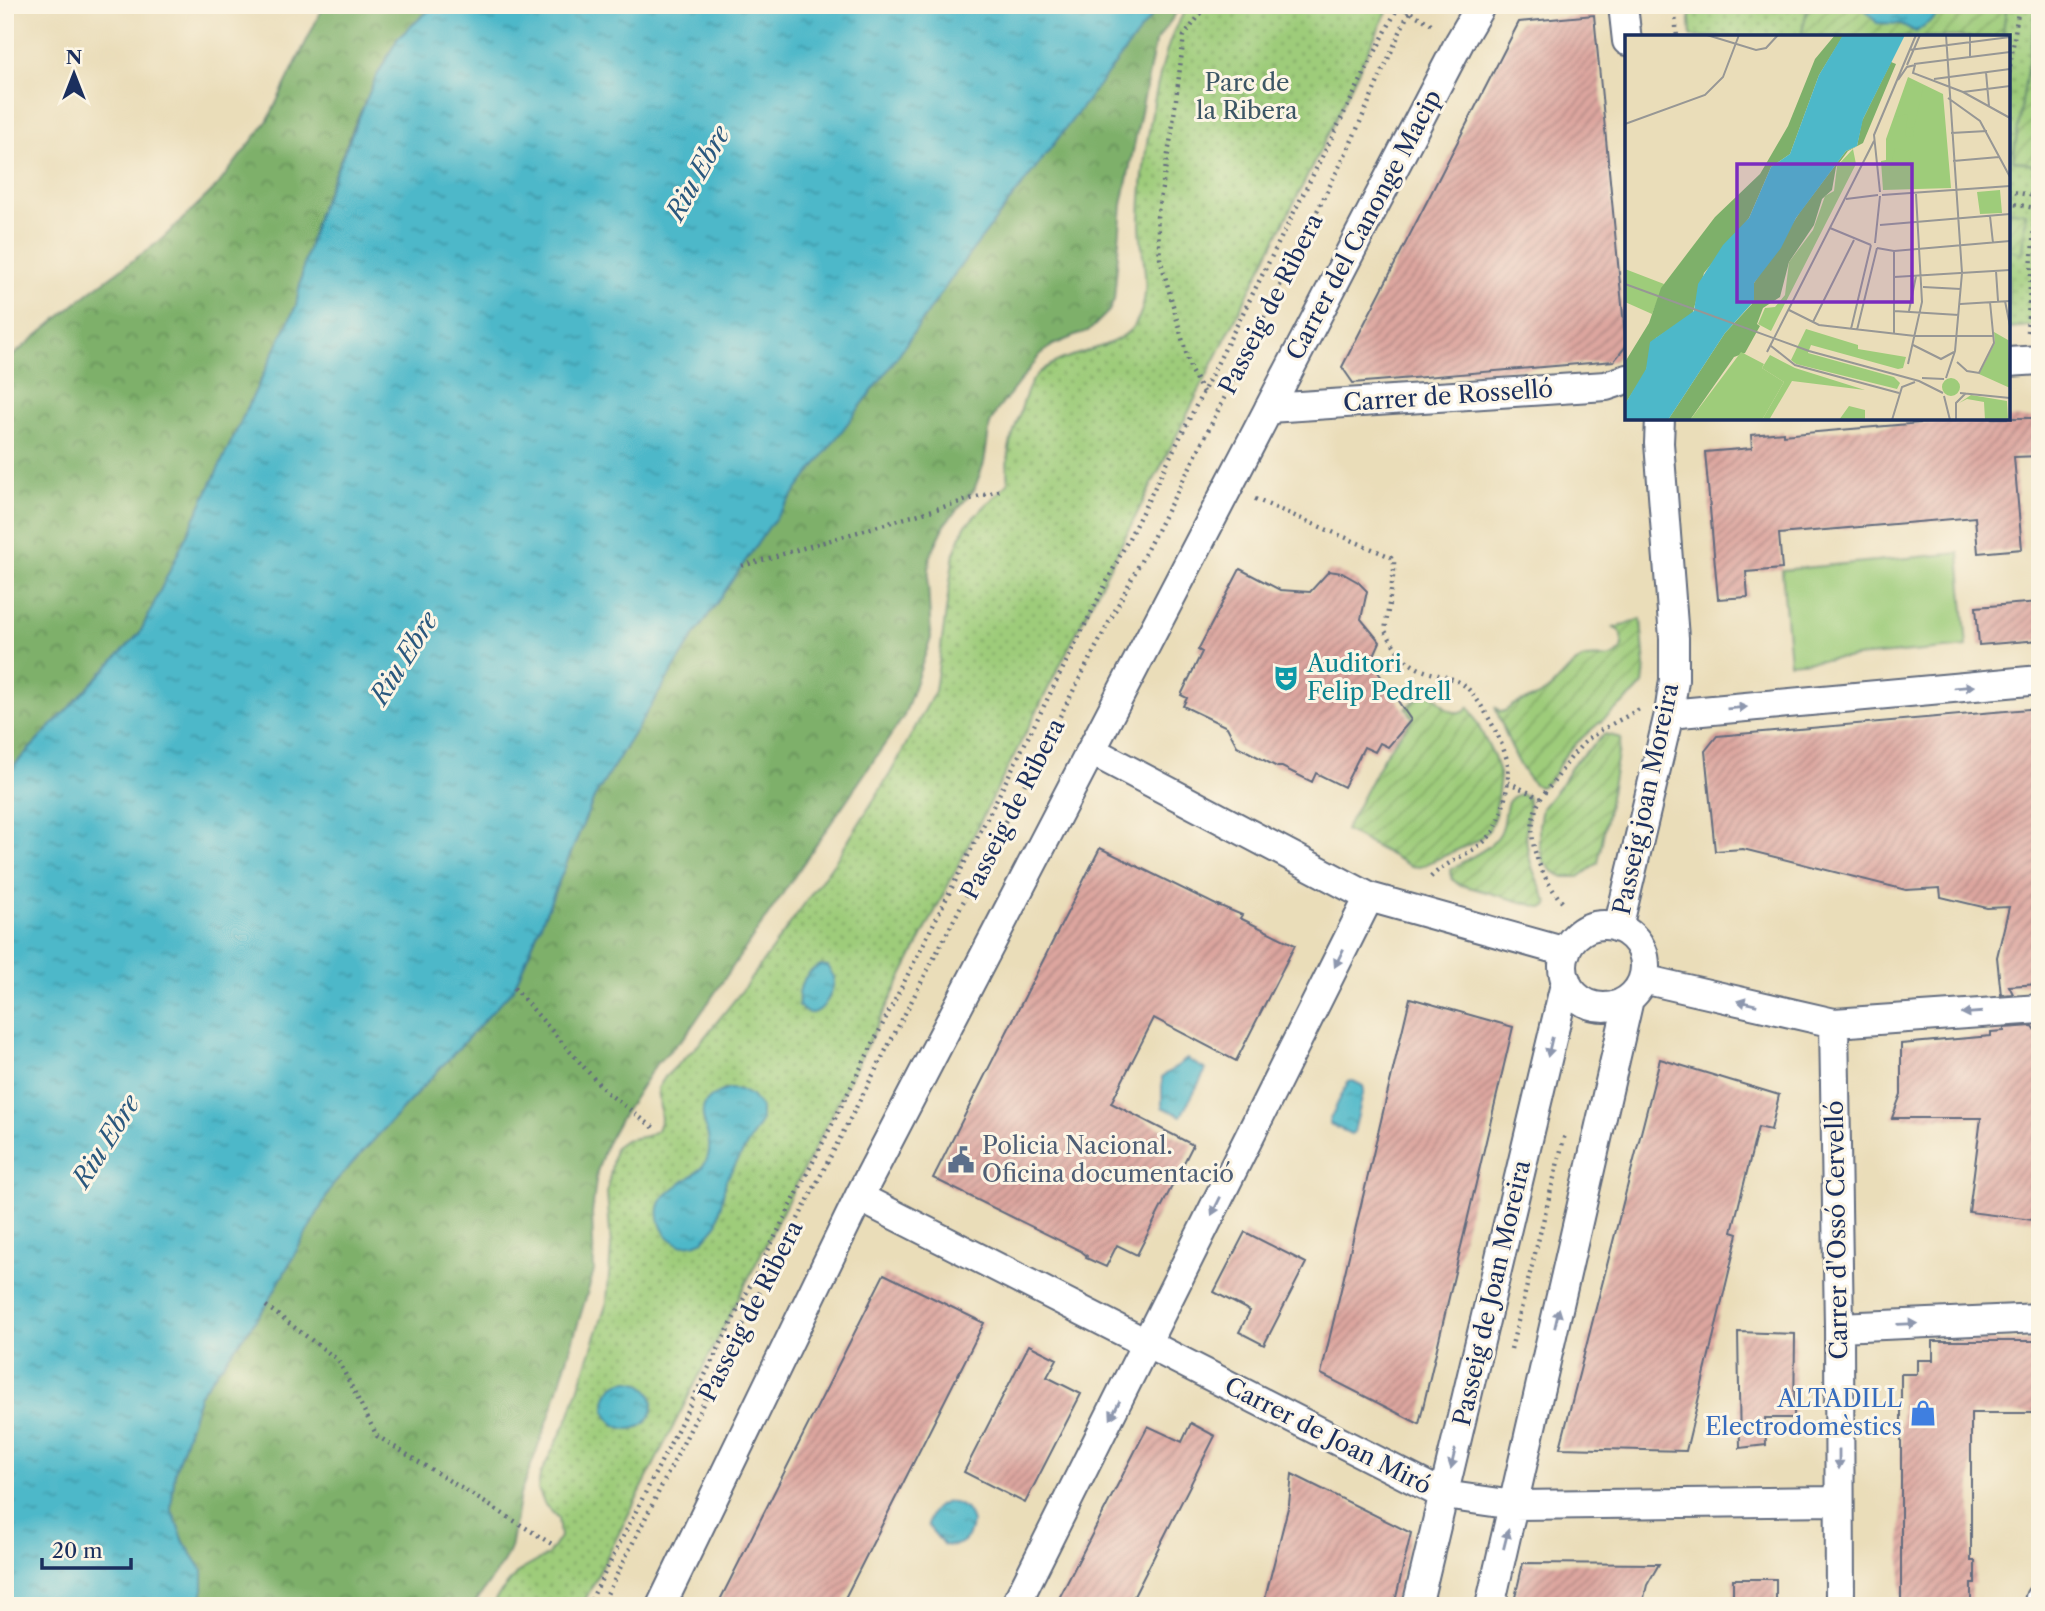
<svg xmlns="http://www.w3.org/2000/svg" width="2045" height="1611" font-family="'Libre Caslon Text',serif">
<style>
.grass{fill:#9ecc7a;stroke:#5c7e6c;stroke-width:2}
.forest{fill:url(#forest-crowns);stroke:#4c7064;stroke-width:2}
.park{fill:url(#park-dots);stroke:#5c7e6c;stroke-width:2}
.garden{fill:url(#garden-furrows);stroke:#5c7e6c;stroke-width:2}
.water{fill:url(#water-ripples);stroke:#347494;stroke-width:2}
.building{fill:url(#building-hatch)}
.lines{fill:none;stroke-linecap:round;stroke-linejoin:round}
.street-casing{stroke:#636c7e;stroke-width:32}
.path{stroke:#636c7e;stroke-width:4.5;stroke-dasharray:2 5;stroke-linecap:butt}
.street{stroke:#fff;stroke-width:28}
.oneway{fill:#8d97ae}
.labels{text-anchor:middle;stroke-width:6;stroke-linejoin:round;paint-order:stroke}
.park-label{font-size:24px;fill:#3c5665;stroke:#fcf5e5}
.street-label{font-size:24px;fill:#1b2f5e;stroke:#fcf5e5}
.culture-label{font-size:24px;fill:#0d838f;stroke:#fcf5e5;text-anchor:start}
.service-label{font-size:24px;fill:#4e5e75;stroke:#fcf5e5;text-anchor:start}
.shop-label{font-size:24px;fill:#366cbe;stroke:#fcf5e5;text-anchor:end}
.water-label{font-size:26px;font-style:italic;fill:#2a587e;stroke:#fcf5e5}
.inset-road{fill:none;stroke:#979795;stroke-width:2}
.view{fill:#7b2cbf;fill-opacity:0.15;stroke:#7b2cbf;stroke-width:3.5}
.inset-edge{fill:none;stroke:#1b2f5e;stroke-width:3.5}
</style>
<defs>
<pattern id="forest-crowns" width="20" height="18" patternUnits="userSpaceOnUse" patternTransform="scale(1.75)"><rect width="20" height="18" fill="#7eb06a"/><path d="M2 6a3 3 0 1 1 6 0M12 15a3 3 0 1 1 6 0" fill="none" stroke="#66905a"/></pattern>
<pattern id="park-dots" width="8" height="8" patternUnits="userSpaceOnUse" patternTransform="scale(1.75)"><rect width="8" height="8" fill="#9ecc7a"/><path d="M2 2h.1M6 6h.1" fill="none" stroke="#80a667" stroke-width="1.8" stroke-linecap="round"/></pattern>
<pattern id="garden-furrows" width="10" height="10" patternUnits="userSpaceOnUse" patternTransform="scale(1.75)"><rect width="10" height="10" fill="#9ecc7a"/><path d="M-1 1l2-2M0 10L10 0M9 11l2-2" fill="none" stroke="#80a667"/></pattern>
<pattern id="water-ripples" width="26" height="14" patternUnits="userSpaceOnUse" patternTransform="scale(1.75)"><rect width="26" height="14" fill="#4db8c9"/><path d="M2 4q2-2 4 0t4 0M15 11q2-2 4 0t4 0" fill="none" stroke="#3f96a6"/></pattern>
<pattern id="building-hatch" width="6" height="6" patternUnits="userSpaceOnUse" patternTransform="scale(1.75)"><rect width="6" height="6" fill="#dda69f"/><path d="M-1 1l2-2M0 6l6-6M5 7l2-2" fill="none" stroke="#b28885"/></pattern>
</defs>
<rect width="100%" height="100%" fill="#fcf5e5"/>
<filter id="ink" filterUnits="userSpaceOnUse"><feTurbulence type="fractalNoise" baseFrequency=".0143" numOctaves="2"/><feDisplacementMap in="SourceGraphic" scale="14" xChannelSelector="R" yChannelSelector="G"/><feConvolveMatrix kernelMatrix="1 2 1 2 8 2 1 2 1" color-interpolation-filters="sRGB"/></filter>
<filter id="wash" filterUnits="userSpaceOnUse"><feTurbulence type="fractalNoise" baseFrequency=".00686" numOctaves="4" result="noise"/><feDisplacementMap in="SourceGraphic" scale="28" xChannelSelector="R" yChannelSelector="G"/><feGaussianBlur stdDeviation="1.57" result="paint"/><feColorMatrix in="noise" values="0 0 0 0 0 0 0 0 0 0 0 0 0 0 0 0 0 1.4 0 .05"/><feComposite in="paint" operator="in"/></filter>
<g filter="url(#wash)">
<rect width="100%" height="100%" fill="#eaddb9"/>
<path class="grass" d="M1959,553L1967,647L1790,663L1782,570Z"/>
<path class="forest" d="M324,5H435L398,38L356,121L318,214L304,264L296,306L140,633L5,775V362L91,291L161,240L217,186L268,120Z
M1160,5H1182L1155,43L1122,205L1114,300L1109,311L1090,330L1053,345L1041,354L996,412L990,424L984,463L974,490L947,521L930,556L928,584L931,638L904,716L686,1035L656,1064L619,1121L606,1145L597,1172L592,1213L594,1271L551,1412L520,1495L510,1548L504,1561L473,1606H203V1571L184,1542L171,1508L175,1471L200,1394L266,1306L334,1183L514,988L594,798L694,636L768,528L885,374L958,269Z"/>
<path class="park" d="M1189,5H1390L1322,147L1182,425L582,1606H493L496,1598L518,1572L548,1555L560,1537L558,1518L545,1505L538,1489L540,1475L569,1417L607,1302L611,1247L607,1192L615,1147L625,1140L647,1136L657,1130L661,1119L658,1088L665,1077L699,1044L741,992L838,857L890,774L935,691L954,553L965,526L1008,483C1005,455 1010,442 1019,416C1023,403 1027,387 1035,377C1061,347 1123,355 1139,317C1153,286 1140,255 1140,222C1141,169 1154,81 1173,33C1177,23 1184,14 1189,5Z
M1689,5H2040V325L2008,328V37H1691Z"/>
<path class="garden" d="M1808,5H2007L2002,37H1801Z
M2037,5H2040V167L2013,160Z
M2008,210L2026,213L2023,253L2008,250Z
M1641,619L1645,667L1643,684L1635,693C1613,713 1586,731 1566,754C1556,766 1555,782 1539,787C1521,780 1503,726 1495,707L1501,712C1509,711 1508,707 1515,704C1525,699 1535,700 1545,692C1559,683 1567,666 1582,659C1593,654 1610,663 1619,652C1624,646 1622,639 1620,631L1614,628Z
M1427,694L1435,696C1446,707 1446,714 1464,712L1469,707L1494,757L1500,777L1495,815L1489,830L1477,841L1420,867L1411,866L1345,830L1384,756L1413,718L1406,708L1419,697Z
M1605,734L1621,738L1598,863L1579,877H1564L1552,871L1543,861L1539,843V824L1542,808L1559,787L1574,763Z
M1521,794L1527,796C1531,809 1526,821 1526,834C1527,860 1537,881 1548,903L1547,907L1543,908L1458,884L1452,879L1451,870C1467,856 1494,851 1502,829C1508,814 1501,798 1521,794Z"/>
<path class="water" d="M1160,5L958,269L885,374L768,528L694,636L594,798L514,988L334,1183L266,1306L200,1394L175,1471L171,1508L184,1542L203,1571V1606H5V775L140,633L296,306L304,264L318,214L375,79L398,38L435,5Z
M1861,5H1939L1938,15L1916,32L1901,24L1877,23Z
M821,965L827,966L834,977C835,994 816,1028 799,1006C797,987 804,973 821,965Z
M1187,1059L1206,1070L1181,1116L1162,1107V1077Z
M1353,1081L1363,1086L1364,1090L1354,1132L1351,1134L1330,1124L1329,1121L1348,1082Z
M729,1089L740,1090L752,1096L761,1108V1122L726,1180L717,1225L704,1240L694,1244L681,1245C671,1240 663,1234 660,1222C649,1186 700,1184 708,1156C716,1127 680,1105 729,1089Z
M605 1405a24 24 0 1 1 48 0a24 24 0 1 1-48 0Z
M947,1502C961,1503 968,1508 972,1522C971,1539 961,1548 944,1545L928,1526C929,1513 935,1506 947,1502Z"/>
<g id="blocks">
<path class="building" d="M1594,15L1626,346L1614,361L1353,383L1342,367L1519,22Z
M1954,418H2040V456L2014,457L2022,549L1978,553L1975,517L1779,534L1782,569L1746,572L1748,597L1718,599L1705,452L1752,448L1751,435L1783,432V435L1954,420Z
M1240,569L1280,590L1310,592L1329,571L1342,573L1358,582L1367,591L1361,619L1380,642L1371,662L1411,720L1388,747L1380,743L1375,752L1364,747L1344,787L1316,773L1312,782L1282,767H1277L1237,746L1227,727L1183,706L1187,698L1181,695L1202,652L1198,650Z
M2040,602V640L1979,645L1976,607Z
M2040,708V984L2009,986L2013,994L2001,995L1997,957L2009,907L1987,908L1941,897L1940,888L1906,890L1743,849L1715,851L1705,751L1717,736Z
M1100,848L1218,906V905L1242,915L1240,918L1295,945L1236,1061L1154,1018L1111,1103L1193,1145L1137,1255L1117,1245L1106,1267L1086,1258L1087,1256L1081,1251L933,1178Z
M1410,998L1513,1027L1419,1424L1321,1374Z
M2033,1026L2040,1037V1195L2036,1197L2032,1220L1969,1212L1981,1118H1892L1901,1094V1044L1991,1036V1032L2004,1031V1028Z
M1660,1059L1779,1095L1771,1130L1758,1127L1732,1232L1738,1234L1686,1451L1560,1448Z
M1245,1232L1306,1263L1264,1345L1239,1332L1250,1311L1214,1292Z
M884,1274L984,1323L841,1606H717Z
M1738,1332L1795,1334L1794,1418H1765L1766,1445L1740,1448Z
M1933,1341H2040V1413H1971V1561H1975V1584H1971V1606H1901V1374H1917V1360H1933Z
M1029,1345L1057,1359L1047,1377L1081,1394L1025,1503L964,1472Z
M1191,1423L1215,1436L1129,1606H1055L1148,1426L1182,1442Z
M1292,1474L1411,1533L1394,1606H1263L1289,1504Z
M1523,1563L1659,1564L1647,1585L1642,1606H1513Z
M1733,1579H1776V1606H1733Z"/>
</g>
</g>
<g filter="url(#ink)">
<use href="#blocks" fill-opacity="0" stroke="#636c7e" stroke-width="2"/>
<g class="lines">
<g class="street-casing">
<path id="street" d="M1623,5L1627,41
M2008,362L2040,360
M1269,408L1606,386L1627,379
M1669,714L2040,680
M1092,751L1369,897L1566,952
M1563 966a41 41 0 1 1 82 0a41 41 0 1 1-82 0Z
M1618,928L1669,714L1674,680V638L1659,443L1660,418
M1643,979L1834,1023L2040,1009
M1834,1023L1839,1327L1840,1606
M859,1197L1444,1495L1514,1505L1839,1501
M1839,1327L2040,1318
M661,1606L859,1197L1460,41L1481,5
M1015,1606L1369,897
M1417,1606L1566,980
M1490,1606L1629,999
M2038,1606L2040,1598"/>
</g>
<path class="path" d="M1674,5L1677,37
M1399,6L1435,26
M1508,10L1542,5
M2008,80L2019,5
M2008,191L2040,197
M2008,203L2040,209
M2027,332L2036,197
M1203,392L1191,371L1160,258L1157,217L1172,131L1184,36L1207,5
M1255,499L1391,557L1394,562V570L1385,631C1394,645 1401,659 1416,667C1431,676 1452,675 1465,686C1481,699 1505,745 1508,765C1510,781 1502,819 1493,832C1478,853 1447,859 1429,879
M742,566L1001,490
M1508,782L1540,798
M1562,902C1540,875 1522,836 1539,802C1543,793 1552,785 1558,776C1568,761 1579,745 1594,735C1609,725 1626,717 1641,708
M514,988L606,1092L657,1130
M266,1306L338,1360L377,1436L555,1546
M1511,1349L1565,1134
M588,1606L1399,5
M601,1606L751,1309L1192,463L1349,147L1412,5"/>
<use href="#street" class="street"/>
</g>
<defs><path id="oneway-solid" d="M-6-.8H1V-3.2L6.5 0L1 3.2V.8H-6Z" transform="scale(1.75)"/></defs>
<g class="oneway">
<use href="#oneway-solid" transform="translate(1964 687) rotate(-5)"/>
<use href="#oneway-solid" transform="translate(1737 708) rotate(-5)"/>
<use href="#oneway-solid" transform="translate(1339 958) rotate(116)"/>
<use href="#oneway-solid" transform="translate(1747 1003) rotate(-167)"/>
<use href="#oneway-solid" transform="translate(1972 1013) rotate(176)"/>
<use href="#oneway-solid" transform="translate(1550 1047) rotate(103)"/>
<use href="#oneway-solid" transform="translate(1216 1206) rotate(116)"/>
<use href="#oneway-solid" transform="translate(1557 1318) rotate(-77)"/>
<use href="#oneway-solid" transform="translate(1907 1324) rotate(-2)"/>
<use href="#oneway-solid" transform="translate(1115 1410) rotate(117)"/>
<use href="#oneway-solid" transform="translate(1453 1459) rotate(103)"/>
<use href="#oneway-solid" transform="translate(1839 1459) rotate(90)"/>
<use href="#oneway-solid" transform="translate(1506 1539) rotate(-76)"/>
</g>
</g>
<defs>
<g id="theatre-bare" transform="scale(2.1)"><path d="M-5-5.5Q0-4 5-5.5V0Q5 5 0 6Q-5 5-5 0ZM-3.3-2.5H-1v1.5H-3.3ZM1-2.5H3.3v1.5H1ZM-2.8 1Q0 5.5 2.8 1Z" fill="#0f9aa8" stroke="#fcf5e5" stroke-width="2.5" paint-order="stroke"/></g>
<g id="civic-bare" transform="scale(2.1)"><path d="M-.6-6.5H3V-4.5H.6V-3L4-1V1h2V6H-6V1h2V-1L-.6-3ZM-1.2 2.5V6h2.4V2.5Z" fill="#5c6f8a" stroke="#fcf5e5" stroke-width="2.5" paint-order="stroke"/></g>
<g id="shop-bare" transform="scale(2.1)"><path d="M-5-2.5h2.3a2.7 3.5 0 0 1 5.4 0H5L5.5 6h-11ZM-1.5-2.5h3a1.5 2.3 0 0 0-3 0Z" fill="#3f7fe0" stroke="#fcf5e5" stroke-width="2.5" paint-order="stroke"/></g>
</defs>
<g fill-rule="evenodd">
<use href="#theatre-bare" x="1286" y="678"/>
<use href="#civic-bare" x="961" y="1160"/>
<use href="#shop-bare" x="1923" y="1413"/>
</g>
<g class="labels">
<g class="park-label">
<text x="1247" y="91">Parc de<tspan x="1247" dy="28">la Ribera</tspan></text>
</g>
<g class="street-label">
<text transform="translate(1364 225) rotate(-62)" y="8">Carrer del Canonge Macip</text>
<text transform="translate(1271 304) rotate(-63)" y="8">Passeig de Ribera</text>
<text transform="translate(1448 396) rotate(-4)" y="8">Carrer de Rosselló</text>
<text transform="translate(1646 799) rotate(-78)" y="8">Passeig joan Moreira</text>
<text transform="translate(1013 809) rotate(-63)" y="8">Passeig de Ribera</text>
<text transform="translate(1837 1230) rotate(-91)" y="8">Carrer d'Ossó Cervelló</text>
<text transform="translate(1492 1293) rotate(-77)" y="8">Passeig de Joan Moreira</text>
<text transform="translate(751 1311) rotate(-63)" y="8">Passeig de Ribera</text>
<text transform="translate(1328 1436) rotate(27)" y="8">Carrer de Joan Miró</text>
</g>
<g class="culture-label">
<text x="1307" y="672">Auditori<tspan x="1307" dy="28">Felip Pedrell</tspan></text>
</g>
<g class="service-label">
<text x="982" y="1154">Policia Nacional.<tspan x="982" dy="28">Oficina documentació</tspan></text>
</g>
<g class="shop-label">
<text x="1902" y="1407">ALTADILL<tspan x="1902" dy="28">Electrodomèstics</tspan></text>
</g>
<g class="water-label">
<text transform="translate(698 173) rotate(-61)" y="9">Riu Ebre</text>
<text transform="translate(404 658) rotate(-58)" y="9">Riu Ebre</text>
<text transform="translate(106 1141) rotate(-58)" y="9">Riu Ebre</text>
</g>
</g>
<g transform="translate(1625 35)">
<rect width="385" height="385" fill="#eaddb9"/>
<path d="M0,234L39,249L27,279L0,267ZM145,320L170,333L240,355L167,346L144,385H137L159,347L137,333Z" fill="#9ecc7a"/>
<path d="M210,0L218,1L194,40L165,119L146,132L124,183L79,238L67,280L31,303L20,338L0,369V327L24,288L36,253L90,182L135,139L163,91L190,24ZM266,27L271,29L238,108L223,116L211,132L207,155L197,164L189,190L164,227L155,262L138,273L132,289L135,291L120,318L109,322L65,385H43L100,298L127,269L129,248L175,177L221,116L232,111L237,86Z" fill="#7eb06a"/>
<path d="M283,42L318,59L326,153L258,155L256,126L261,125V104ZM228,114L231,129L146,296L133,289L140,273L150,272L160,260L164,227L188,195L200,161L209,156L212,131ZM375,155L377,178L355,179L352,157ZM181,294L233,310V314L281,322L278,333L273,334L186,310L183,318L269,342L275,348L272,354L171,329L166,325ZM369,297L383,305L385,353L354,339L370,308ZM346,360L382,366L383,385H360L359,367L342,364L334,368Z" fill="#9ecc7a"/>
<path d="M283,49L298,53L289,93L282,92L289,95L288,102L280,101L283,79L270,82ZM270,113L286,117L282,142L264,139ZM116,317L139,329L137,333L159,347L137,385H65ZM317 352a9 9 0 1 1 18 0a9 9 0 1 1-18 0ZM224,371L240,375V385H214Z" fill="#9ecc7a"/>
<path d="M218,0H280L238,84L232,111L221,116L171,183L156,213L129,248V266L100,298L43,385H0V369L21,334L25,307L69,276L73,249L98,210L124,183L146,132L165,119L194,40Z" fill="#4db8c9"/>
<path class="inset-road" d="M82,0L131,15L141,13L153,0M284,15L385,2M345,22V0M289,29L385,17M282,30L295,0M361,37L364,71M309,44L385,34M273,45L282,32L290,30L288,38L338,57L385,83M338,57L385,51M323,63L355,86L385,142M0,89L80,60L98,42L114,0M326,98L362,96M328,126L374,122M255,157L249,100L291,0M257,160L385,151M221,164L253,160M365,181L368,208M255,190L385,179M205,193L246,210M250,208L255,161M252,213L269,216L385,206M269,216V299M371,236L373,266M269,242L385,235M0,249L184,316L294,346L318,358M298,252L336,254M380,266L385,291M335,269L385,266M164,275L194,290L290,301H368M269,276L334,280M284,276L291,241M188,287L229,205M226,294L246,210M232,295L252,213M288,310L316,324L329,317M146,311L170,330L274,358M142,317L249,106M332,327L342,336L354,338L369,308L365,267M283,329L297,267L291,159M297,343L319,344M321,343L330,316L337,238L321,0M335,358L385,363M319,361L325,385M267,385L277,352L290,347M331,385V368L341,358"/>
<path class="view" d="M112,129H287V267H112Z"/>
<rect width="385" height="385" class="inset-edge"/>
</g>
<rect width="2045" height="1611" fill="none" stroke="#fcf5e5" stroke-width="28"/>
<g transform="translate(74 74)" stroke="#fcf5e5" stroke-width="5" paint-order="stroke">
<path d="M0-5L12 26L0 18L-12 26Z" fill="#1b2f5e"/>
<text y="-10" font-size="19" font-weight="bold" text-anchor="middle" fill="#1b2f5e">N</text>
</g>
<path d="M42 1558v10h89v-10" fill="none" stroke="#1b2f5e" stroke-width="3.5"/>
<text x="52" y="1558" font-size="21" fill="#1b2f5e" stroke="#fcf5e5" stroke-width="5" paint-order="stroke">20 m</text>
</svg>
